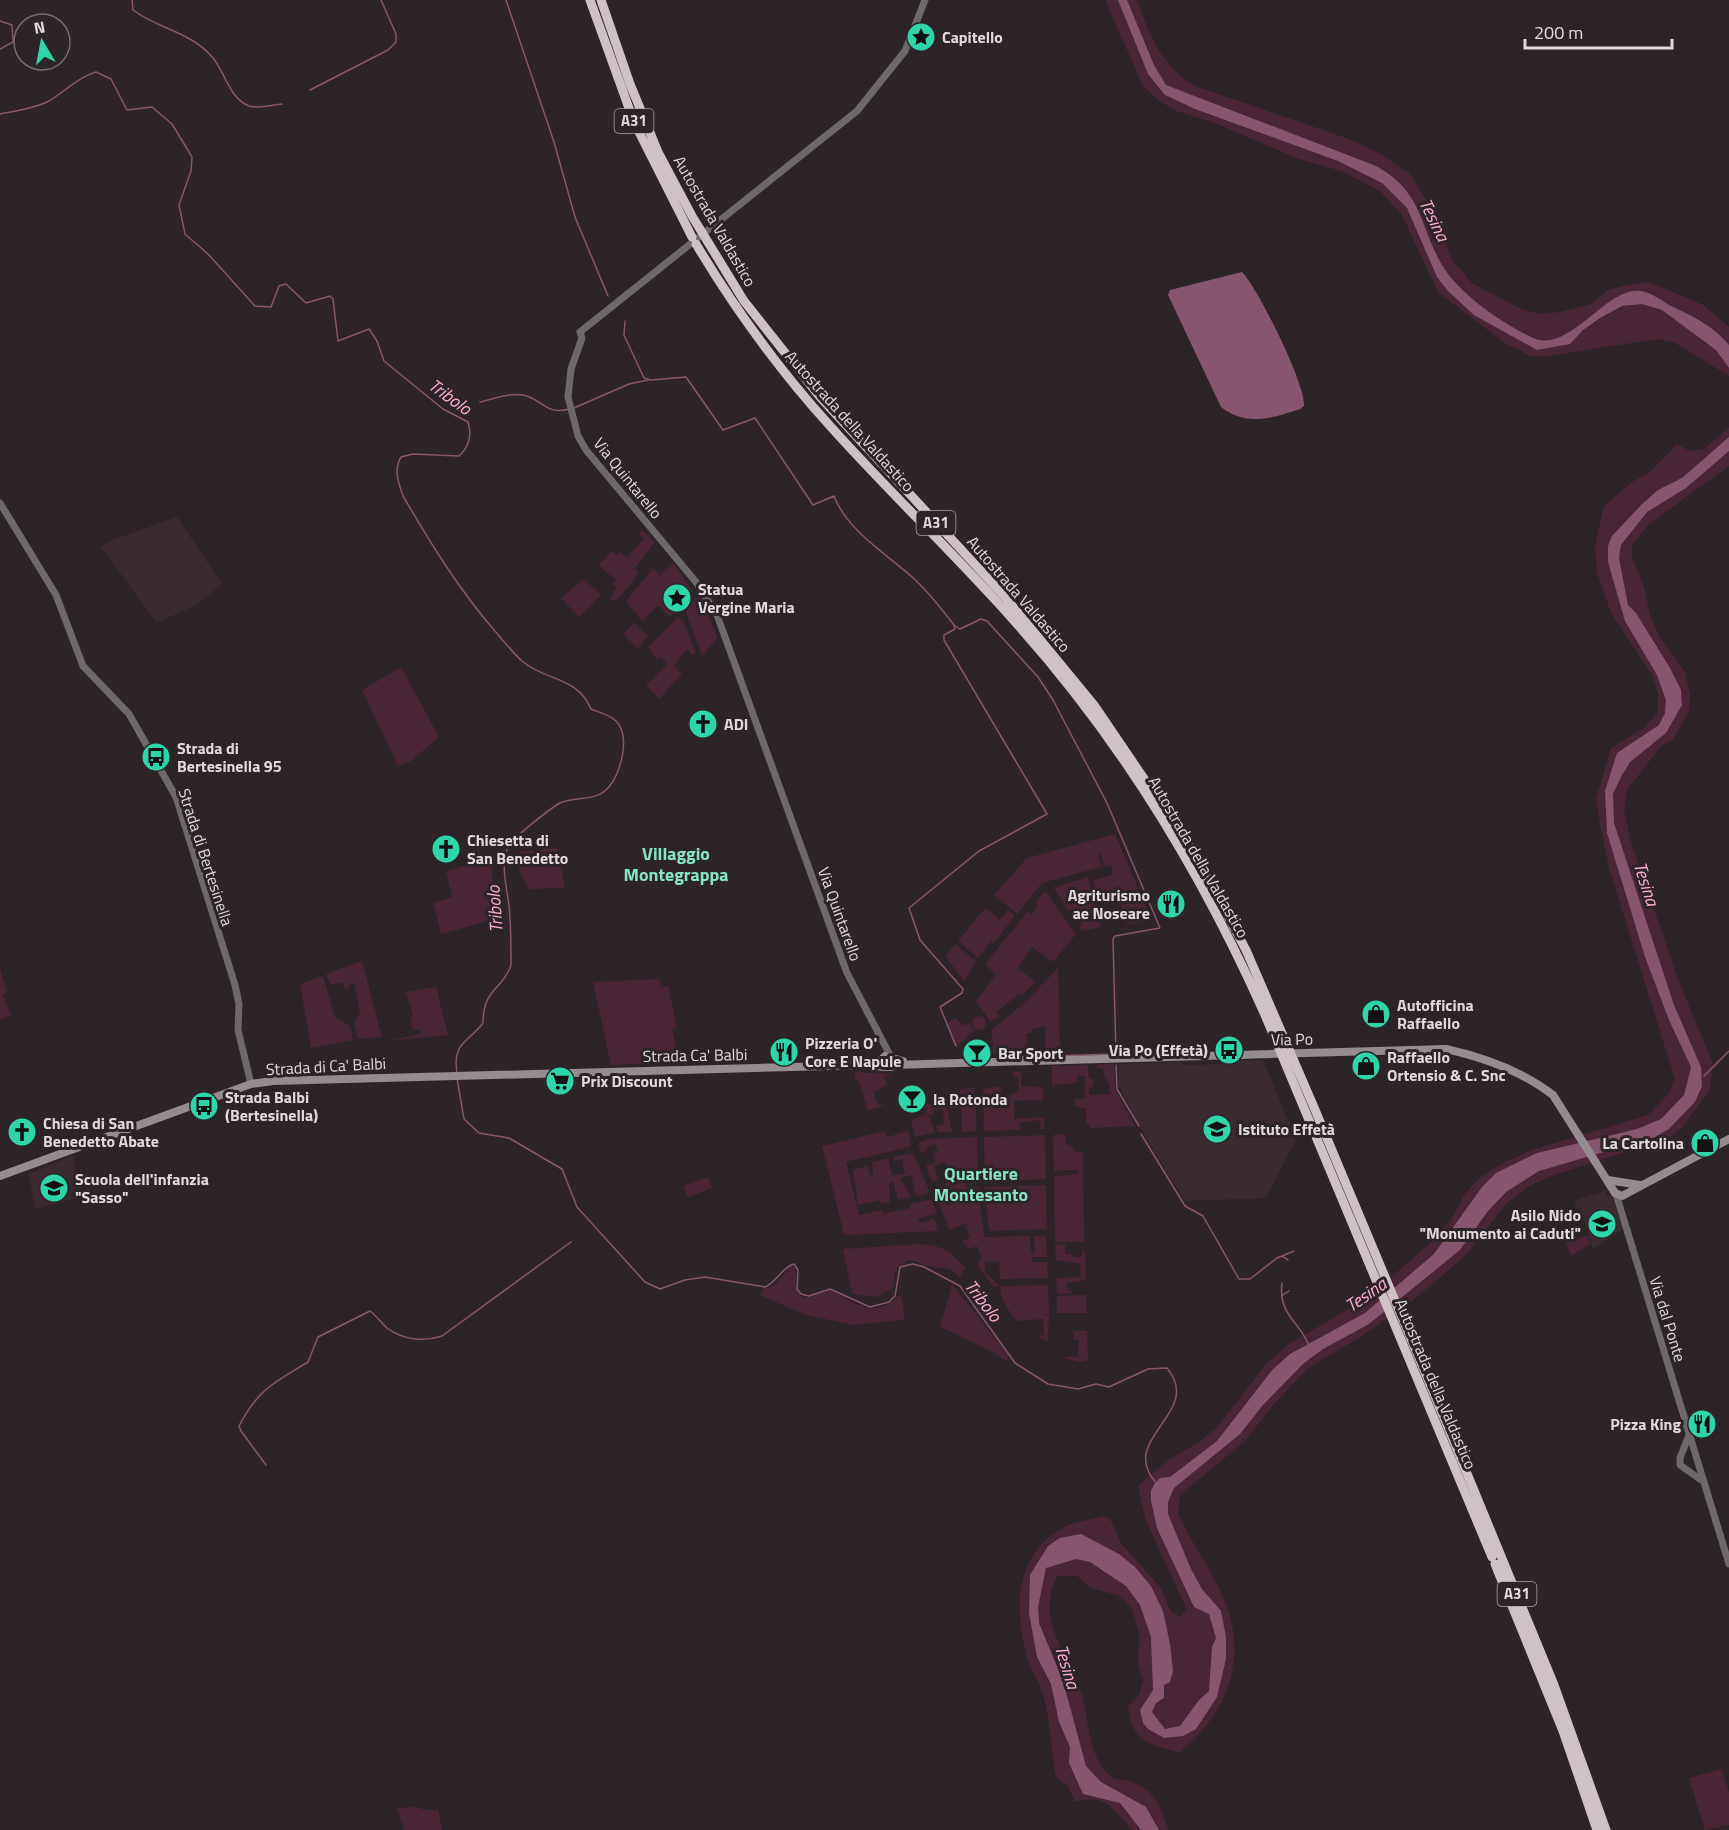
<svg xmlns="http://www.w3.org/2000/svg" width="1729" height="1830" font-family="'Titillium Web',sans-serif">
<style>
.built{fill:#3a2b31}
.green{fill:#492536}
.water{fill:#87556d}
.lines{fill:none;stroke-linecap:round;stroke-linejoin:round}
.stream{stroke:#87556d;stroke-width:1.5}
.tertiary{stroke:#6d686a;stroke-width:7}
.secondary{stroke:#948c90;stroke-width:8}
.motorway{stroke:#cec2c7;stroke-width:9}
.labels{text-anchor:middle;stroke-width:6;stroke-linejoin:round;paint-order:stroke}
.shield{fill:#2d2428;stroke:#aba3a7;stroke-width:1.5}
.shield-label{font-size:15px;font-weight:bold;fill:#e1dadd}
.poi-label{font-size:16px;font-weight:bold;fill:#e1dadd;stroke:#2d2428;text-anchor:start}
.street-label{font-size:16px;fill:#e1dadd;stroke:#2d2428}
.water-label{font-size:18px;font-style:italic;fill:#feaed3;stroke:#2d2428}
.neighbourhood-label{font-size:18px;font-weight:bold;fill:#86e3c4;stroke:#2d2428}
</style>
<rect width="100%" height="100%" fill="#2d2428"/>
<path class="built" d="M177,517L222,584L196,605L157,623L101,547L112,540Z
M1238,1060H1263L1296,1139L1266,1198L1185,1201L1143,1132L1119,1086V1064L1182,1062V1065L1237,1064Z
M74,1155L77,1198L35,1209L29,1174Z
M1605,1191L1608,1197L1612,1196L1623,1229L1593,1249L1580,1207L1577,1208L1574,1201Z"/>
<path class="green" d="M1105,0H1137C1151,38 1159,63 1195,86L1349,139L1381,154L1410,174L1428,203L1453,261L1472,283L1521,309L1539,314L1560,312L1591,304L1608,290L1626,285L1649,282L1703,305L1729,327V376L1675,343L1658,339L1548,356H1531L1506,344L1438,292L1402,215L1380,191L1341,171L1296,158L1215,123L1176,111L1158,100L1143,86Z
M1729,427V466L1649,524L1632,545V557L1644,587L1650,615L1659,636L1685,672L1690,695L1689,711L1673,740L1662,745L1627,790L1624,810L1630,839L1678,979L1713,1064L1710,1089L1682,1128L1669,1138L1551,1176L1526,1188L1506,1204L1466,1255L1417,1297L1362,1336L1308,1368L1274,1404L1245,1441L1180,1495L1178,1513L1184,1526C1196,1549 1220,1584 1227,1607C1247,1665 1225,1716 1179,1753C1149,1742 1134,1746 1128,1707L1139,1695L1143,1680L1138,1666L1139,1634L1132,1608L1118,1595L1093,1589L1077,1576H1057C1051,1589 1048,1602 1050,1616C1055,1643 1071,1664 1080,1689C1089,1715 1087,1750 1106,1772C1115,1783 1124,1778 1135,1783C1155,1791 1163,1811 1168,1830H1133C1114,1812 1107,1792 1075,1802L1068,1786L1058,1780L1055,1773C1051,1746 1050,1712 1040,1686C1038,1679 1032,1674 1030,1666C1014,1616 1011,1556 1064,1527C1069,1523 1094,1519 1103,1516L1110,1519L1121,1543L1160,1587L1172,1613L1180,1617L1187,1610L1146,1521L1138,1486L1169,1459L1198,1443L1217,1427L1267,1363L1289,1344L1370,1296L1437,1237L1451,1220L1464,1195L1479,1178L1505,1162L1535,1149L1648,1115L1669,1093L1675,1079L1609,868L1600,824L1596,799L1611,748L1645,727L1658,712V694L1652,675L1611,613L1597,572L1595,547L1598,532L1604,506L1632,482L1651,471L1677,444L1690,451L1704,449Z
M642,530L655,542L635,568L639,573L616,602L610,598L617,588L613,584L616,580L598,565L612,551L617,555L621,552L627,557L644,539L638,533Z
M673,563L693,591L670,617L658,605L642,621L626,601L653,568L663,578L661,573Z
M584,579L601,595L579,617L561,598Z
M696,597L700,598L718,637L702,656L686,612Z
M678,617L684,622L695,652L693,655L687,649L674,666L682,674L659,699L646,685L668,664L661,657L657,660L648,647Z
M634,623L648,636L638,649L623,634Z
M401,667L439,737L411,761L398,766L362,690Z
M1115,834L1152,921L1126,924L1119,897L1098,902L1093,880L1113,875L1111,865L1104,867L1101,853L1098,854L1101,867L1042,883L1017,914L994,895L1027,858Z
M557,848L565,888L529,889L519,871L518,852Z
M491,859L495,919L441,934L433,903L452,897L446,871Z
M1088,877L1101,927L1082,931L1079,927L1082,925L1073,910L1068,911L1054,888Z
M1045,891L1076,934L1053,962L1032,947L1018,968L1036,982L1022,995L1019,994L996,1012L999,1016L991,1022L976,1001L996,975L985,964L1028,911L1031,914L1038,906L1035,903Z
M1179,901L1184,915L1170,920L1166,910L1177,906Z
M985,908L1000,920L1008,910L1015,916L994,943L991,941L978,958L958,941Z
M955,944L976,961L964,981L945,956Z
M362,961L382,1037L358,1039L354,1024L360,1013L354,983L348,984L349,988L345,989L343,982L330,985L326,974Z
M0,968L7,992L3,995L11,1015L0,1020Z
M1058,968L1060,1052H1046L1045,1026L1032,1029V1033H1027L1026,1054H993L992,1029L1022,1005Z
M323,976L335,1017L350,1026L353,1040L311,1048L300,984Z
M659,979L661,987L668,986L677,1028L672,1029L678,1053L683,1055L684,1062L611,1065L593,982Z
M436,987L448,1035L387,1041L421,1034L419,1029L413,1030L410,1019L413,1015L406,992Z
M972 1023a7 7 0 1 1 14 0a7 7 0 1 1-14 0Z
M956,1018L962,1026L969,1023L974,1031L957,1046L947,1023Z
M1114,1064L1115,1089L1135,1126L1090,1128L1089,1124H1086V1109L1075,1106V1099H1085V1076H1077V1083L1052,1085V1066L1088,1065L1089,1078L1093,1079V1087H1089V1095L1110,1094L1109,1083L1107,1082L1102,1068H1097L1096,1065Z
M855,1072L890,1074L896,1090L889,1075L884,1077L887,1085L874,1092L878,1105L887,1104L868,1111L859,1082L855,1079Z
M1013,1072H1021V1086L1043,1087V1100L1014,1101V1119L1044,1117V1129H1037L1041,1128L1040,1120L1019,1123L1021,1130L984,1131L983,1089L1001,1086L1002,1101H1006V1096L1019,1091L1018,1077H1013Z
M974,1086L977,1131L962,1132L961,1104L957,1103L956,1093L960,1092V1089L974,1088Z
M923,1104H946L952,1132H938L936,1126L944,1124L943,1109L933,1110L934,1115H928L935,1132L915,1137L911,1120L927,1114Z
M885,1131L887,1137L908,1131L911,1144L909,1147L846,1162L859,1215L882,1210L884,1214L910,1208V1204L931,1199L937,1213L918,1219L920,1223L934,1218L938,1231L844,1235L822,1146Z
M1065,1134L1066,1144L1070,1145L1076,1152H1083L1084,1242H1055L1054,1176L1079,1174L1078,1170L1054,1171L1053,1135Z
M1045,1135L1046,1179L985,1181L984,1137Z
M977,1137L978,1181H965V1187H978L984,1237L1030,1236L1031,1252H1035L1034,1236L1046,1235L1047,1257H1032L1031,1262H1047L1048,1278L1000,1279L999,1261L985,1262V1273L1000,1286L1048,1285L1049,1314L1043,1315H1049L1048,1342L1036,1335H1044L1043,1319L1017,1321C1008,1310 1000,1300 1000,1286H993L977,1264L982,1259L977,1246L969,1249L962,1241L970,1238L965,1224L949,1230L939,1203L945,1200L947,1206L957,1202L954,1194L950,1196L945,1182L952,1180L945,1162L934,1166L938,1180L932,1182L926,1166L936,1162L933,1153L938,1151L935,1143L926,1147L927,1150L921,1154L918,1143L928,1139Z
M913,1153L929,1190L927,1194L916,1196L911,1175L899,1178L912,1197L898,1200L893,1181L889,1183L890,1202L881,1204L880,1200L858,1205L853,1170L868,1166L871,1177H873L872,1162L888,1158L892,1175L905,1174L902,1159L894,1161L893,1157Z
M708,1177L712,1188L688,1197L683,1186Z
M1046,1185L1047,1229L989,1231L985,1187Z
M1587,1235L1591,1244L1571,1256L1566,1243Z
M919,1244C944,1246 949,1250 965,1268L960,1278C948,1264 944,1270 930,1266C912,1262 911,1254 895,1270L894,1287L878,1297L852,1294L843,1249Z
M1065,1244V1254H1072L1073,1257H1082V1251L1085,1250L1086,1280L1067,1283V1290L1072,1291V1293L1057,1294L1056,1278L1081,1277L1080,1264L1056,1260L1055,1245Z
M791,1266L796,1268L795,1287L801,1297L807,1298L829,1290C858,1304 875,1320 901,1294L905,1320L852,1325L803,1314L760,1295L764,1289L776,1284Z
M952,1284L1008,1355L1007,1362L989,1350L940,1327Z
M1086,1295L1087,1313H1057V1296Z
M1074,1331H1087L1088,1360L1078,1362L1061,1357H1078L1079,1340H1074Z
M1722,1769L1729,1793V1825L1705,1830L1689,1778Z
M414,1807L427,1810H438L442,1830H404L397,1808Z"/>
<path class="water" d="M1118,0H1127L1154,65L1166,85L1376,166C1423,192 1418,223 1442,265C1459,294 1503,324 1533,338C1570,354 1607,285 1641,291C1653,293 1663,302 1673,307C1695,317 1713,326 1729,345V368L1716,350L1697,336L1662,310L1642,304L1622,306L1600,318L1583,330L1570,344L1537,350L1474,315L1447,290L1437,277L1407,208L1382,183L1338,161L1195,109L1165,95L1148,74Z
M1242,272C1258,288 1306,385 1304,406L1300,409C1273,418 1246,427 1221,407L1168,295L1170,290Z
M1729,437V451L1686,488L1647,512L1621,545L1619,558L1628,605L1636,613L1670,668L1681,690L1682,705L1666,733L1630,762L1621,777L1613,794L1614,823L1674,1005L1701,1067L1702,1086L1695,1102L1669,1129L1655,1137L1539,1171L1506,1192L1488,1211L1460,1250L1369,1324L1323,1349L1304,1363L1263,1405L1240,1434L1174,1488L1168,1502V1514L1191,1569L1202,1589L1221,1611L1226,1637V1659L1217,1697L1196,1729L1183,1736L1164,1738L1148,1729L1143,1723L1140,1710L1153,1690L1151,1637L1140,1605L1126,1586L1090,1562L1076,1559L1046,1568L1038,1607L1039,1623L1063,1681L1086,1766L1101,1782L1146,1807L1159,1830H1141L1120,1803L1083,1794L1069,1763L1070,1747L1059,1722L1051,1684L1037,1657L1029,1613L1030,1575L1048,1546L1060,1538L1081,1534L1119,1554L1135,1567L1151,1586L1163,1611L1170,1644L1173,1671L1170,1682L1164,1685V1698L1156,1703L1152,1712L1165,1729L1180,1726L1199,1700L1209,1691L1212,1647L1216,1638L1209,1614L1194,1607L1157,1528L1151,1501V1491L1155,1483L1160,1478L1170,1477L1217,1441L1273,1369L1290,1354L1365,1313L1434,1254L1482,1187L1496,1173L1537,1153L1637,1129L1661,1119L1684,1095L1691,1067L1669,1020L1645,957L1607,833L1605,791L1617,753L1659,725L1665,713L1666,700L1657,675L1625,621L1608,562V546L1612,536L1642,504L1658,490L1682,478Z"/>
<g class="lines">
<path class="stream" d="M132,0L133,10C158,29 192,32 213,58C225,72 229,98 249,106C259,109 272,105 282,104
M506,0L554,142L575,217L608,296
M0,21L12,25L13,42L0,49
M310,90L388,50L396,42V34L381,0
M0,114C16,111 32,109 47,102C64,93 76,78 96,72L111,79L127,110L152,107L172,124L192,157L191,171L179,205L185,234L208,254L255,306L271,307L279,286L286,284L306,303L330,296L333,299L338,341L369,329L377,341L384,361L443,409L468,422C472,435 469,447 459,456L413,454L401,457C393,470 399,484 403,496C431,544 458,588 494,630C503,640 512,652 522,661C547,682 577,676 591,709C598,712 610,715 616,721C631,736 621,775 607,789C594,802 575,796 560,803C551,808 511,839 508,847C500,866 507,887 509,906C511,925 511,945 511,965C503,990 483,988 483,1023C468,1043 452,1042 457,1073
M625,321L624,335L644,378L651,380L686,377L723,430L755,418L813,505L834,496C847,530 885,553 911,576C927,590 941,608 954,625L960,629L981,619L987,621L1038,677L1053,700L1107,803L1160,928L1115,936L1113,939L1116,1054L1050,1056
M480,402C493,399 514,391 527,396C544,402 547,415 570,409
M574,408L629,384L648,380
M954,626L955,629L944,635V640L1047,814L979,851L909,908L920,940L963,989L962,993L940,1007L956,1046
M1005,1057L1037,1056
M1116,1065L1117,1089L1139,1126
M1704,1076L1729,1051
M457,1078L464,1119L479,1133L509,1138L562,1169L577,1207L645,1282L660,1289L685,1280L705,1277L765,1287C777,1282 782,1267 794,1264L798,1270L797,1289L801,1294L809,1296L830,1289L870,1307L889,1302L895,1296L900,1267L913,1264L924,1267L960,1286L1015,1363L1048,1384L1078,1389L1096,1384L1109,1387L1148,1369L1167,1368C1205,1414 1115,1438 1157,1484
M1141,1134L1185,1206L1203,1216L1239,1279H1250L1277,1258L1282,1256L1288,1260
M1282,1256L1294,1251
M1282,1283C1278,1316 1301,1322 1309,1346
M1283,1295L1289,1291
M266,1465L241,1431L239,1426C258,1389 275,1382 308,1362L318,1337L370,1311C377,1316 381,1323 387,1328C403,1340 424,1342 442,1336L571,1242"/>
<path class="tertiary" d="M0,503L56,595L83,666L129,714L176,797L235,985L239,1004L238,1030L251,1084
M891,1057L847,973L717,615L696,582L586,450L578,436L568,397L571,369L582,338L580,332L857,111L905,51L925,0
M1616,1194L1729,1564
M1689,1435L1680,1458V1465L1704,1482"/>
<path class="secondary" d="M891,1058V1067L882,1066L881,1060L885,1056L903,1061
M892,1065L1446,1049C1482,1057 1523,1072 1553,1095L1615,1193L1622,1196L1729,1139
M0,1176L251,1084L273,1081L865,1065L884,1067
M1608,1180L1640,1185"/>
<path class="motorway" d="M590,0L634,122L692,237
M601,0L630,84L658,152L692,216L744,301L820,397L1005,597L1094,705L1193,851L1221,903L1246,950L1313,1105L1452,1437L1554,1685L1606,1830
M696,244C735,309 780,371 831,427C891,494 957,556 1017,624C1121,740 1202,873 1265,1015L1492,1557
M1495,1564L1563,1731L1597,1830"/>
</g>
<defs>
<g id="sight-disc" transform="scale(1.5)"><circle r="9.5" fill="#30d4a9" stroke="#2d2428"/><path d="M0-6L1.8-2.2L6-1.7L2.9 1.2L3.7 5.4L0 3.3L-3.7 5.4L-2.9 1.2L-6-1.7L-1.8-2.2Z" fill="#111"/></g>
<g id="church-disc" transform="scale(1.5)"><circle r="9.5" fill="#30d4a9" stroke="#2d2428"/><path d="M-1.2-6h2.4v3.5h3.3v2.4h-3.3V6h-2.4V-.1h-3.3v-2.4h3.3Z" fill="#111"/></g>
<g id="bus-disc" transform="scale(1.5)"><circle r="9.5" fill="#30d4a9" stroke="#2d2428"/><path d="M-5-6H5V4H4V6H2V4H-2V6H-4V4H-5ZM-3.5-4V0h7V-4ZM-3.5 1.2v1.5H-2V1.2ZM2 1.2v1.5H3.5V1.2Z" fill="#111"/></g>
<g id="restaurant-disc" transform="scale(1.5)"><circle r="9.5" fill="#30d4a9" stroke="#2d2428"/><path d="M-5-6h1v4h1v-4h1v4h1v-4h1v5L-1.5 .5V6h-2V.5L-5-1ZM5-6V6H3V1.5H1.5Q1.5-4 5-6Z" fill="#111"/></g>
<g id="shop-disc" transform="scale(1.5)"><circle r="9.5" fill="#30d4a9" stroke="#2d2428"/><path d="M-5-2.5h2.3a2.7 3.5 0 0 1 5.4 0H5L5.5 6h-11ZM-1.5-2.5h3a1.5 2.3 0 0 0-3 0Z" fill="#111"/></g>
<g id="bar-disc" transform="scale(1.5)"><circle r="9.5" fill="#30d4a9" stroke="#2d2428"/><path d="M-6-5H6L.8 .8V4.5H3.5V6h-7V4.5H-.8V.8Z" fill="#111"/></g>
<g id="supermarket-disc" transform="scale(1.5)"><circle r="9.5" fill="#30d4a9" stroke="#2d2428"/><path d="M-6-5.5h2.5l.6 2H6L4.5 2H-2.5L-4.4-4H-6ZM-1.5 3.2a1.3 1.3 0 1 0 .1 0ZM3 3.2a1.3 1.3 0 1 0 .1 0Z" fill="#111"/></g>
<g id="school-disc" transform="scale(1.5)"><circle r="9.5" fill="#30d4a9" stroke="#2d2428"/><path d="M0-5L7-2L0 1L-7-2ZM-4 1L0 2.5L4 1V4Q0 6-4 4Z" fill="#111"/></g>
</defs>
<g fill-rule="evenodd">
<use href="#sight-disc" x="921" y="37"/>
<use href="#sight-disc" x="677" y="598"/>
<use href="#church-disc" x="703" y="724"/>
<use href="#bus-disc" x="156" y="757"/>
<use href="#church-disc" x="446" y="849"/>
<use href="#restaurant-disc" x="1171" y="904"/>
<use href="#shop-disc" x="1376" y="1014"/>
<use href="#bus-disc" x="1229" y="1050"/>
<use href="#restaurant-disc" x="784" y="1052"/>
<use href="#bar-disc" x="977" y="1053"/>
<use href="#shop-disc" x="1366" y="1066"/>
<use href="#supermarket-disc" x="560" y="1081"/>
<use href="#bar-disc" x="912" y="1099"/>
<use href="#bus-disc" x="204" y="1106"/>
<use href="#school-disc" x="1217" y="1129"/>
<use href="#church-disc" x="22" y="1132"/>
<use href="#shop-disc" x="1705" y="1143"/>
<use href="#school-disc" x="54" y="1188"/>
<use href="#school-disc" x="1602" y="1224"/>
<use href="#restaurant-disc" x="1702" y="1424"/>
</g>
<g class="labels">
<g class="shield">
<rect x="614.5" y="109" width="39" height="24" rx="4.5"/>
<rect x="916.5" y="511" width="39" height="24" rx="4.5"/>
<rect x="1497.5" y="1582" width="39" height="24" rx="4.5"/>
</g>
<g class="shield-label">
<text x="634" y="126">A31</text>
<text x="936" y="528">A31</text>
<text x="1517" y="1599">A31</text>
</g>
<g class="poi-label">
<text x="942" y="43">Capitello</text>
<text x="698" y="595">Statua<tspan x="698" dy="18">Vergine Maria</tspan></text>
<text x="724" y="730">ADI</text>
<text x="177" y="754">Strada di<tspan x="177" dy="18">Bertesinella 95</tspan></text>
<text x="467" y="846">Chiesetta di<tspan x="467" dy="18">San Benedetto</tspan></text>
<text x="1150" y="901" text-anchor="end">Agriturismo<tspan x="1150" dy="18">ae Noseare</tspan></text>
<text x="1397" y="1011">Autofficina<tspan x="1397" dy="18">Raffaello</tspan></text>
<text x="805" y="1049">Pizzeria O'<tspan x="805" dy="18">Core E Napule</tspan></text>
<text x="1208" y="1056" text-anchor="end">Via Po (Effetà)</text>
<text x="998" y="1059">Bar Sport</text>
<text x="1387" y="1063">Raffaello<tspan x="1387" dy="18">Ortensio &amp; C. Snc</tspan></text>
<text x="581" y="1087">Prix Discount</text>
<text x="225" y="1103">Strada Balbi<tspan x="225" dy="18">(Bertesinella)</tspan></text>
<text x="933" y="1105">la Rotonda</text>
<text x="43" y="1129">Chiesa di San<tspan x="43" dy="18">Benedetto Abate</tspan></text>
<text x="1238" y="1135">Istituto Effetà</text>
<text x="1684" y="1149" text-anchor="end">La Cartolina</text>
<text x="75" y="1185">Scuola dell'infanzia<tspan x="75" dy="18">"Sasso"</tspan></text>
<text x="1581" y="1221" text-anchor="end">Asilo Nido<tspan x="1581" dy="18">"Monumento ai Caduti"</tspan></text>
<text x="1681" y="1430" text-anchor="end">Pizza King</text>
</g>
<g class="street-label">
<text transform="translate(715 221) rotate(60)" y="6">Autostrada Valdastico</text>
<text transform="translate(850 421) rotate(48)" y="6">Autostrada della Valdastico</text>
<text transform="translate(628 478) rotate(51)" y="6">Via Quintarello</text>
<text transform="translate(1019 594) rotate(49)" y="6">Autostrada Valdastico</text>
<text transform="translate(206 857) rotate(72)" y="6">Strada di Bertesinella</text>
<text transform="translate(1199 857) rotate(60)" y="6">Autostrada della Valdastico</text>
<text transform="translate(840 914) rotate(70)" y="6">Via Quintarello</text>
<text transform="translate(1292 1039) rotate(-1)" y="6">Via Po</text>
<text transform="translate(695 1055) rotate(-1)" y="6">Strada Ca' Balbi</text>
<text transform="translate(326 1066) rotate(-3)" y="6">Strada di Ca' Balbi</text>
<text transform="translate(1668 1319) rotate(73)" y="6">Via dal Ponte</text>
<text transform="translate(1436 1384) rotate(67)" y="6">Autostrada della Valdastico</text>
</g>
<g class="water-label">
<text transform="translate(1434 220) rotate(64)" y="6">Tesina</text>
<text transform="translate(450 397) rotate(36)" y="6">Tribolo</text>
<text transform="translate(1646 884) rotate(72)" y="6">Tesina</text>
<text transform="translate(495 909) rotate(-94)" y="6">Tribolo</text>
<text transform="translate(1366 1295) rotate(-35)" y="6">Tesina</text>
<text transform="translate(983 1301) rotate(52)" y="6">Tribolo</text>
<text transform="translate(1067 1667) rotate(73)" y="6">Tesina</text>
</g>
<g class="neighbourhood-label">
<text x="676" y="860">Villaggio<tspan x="676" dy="21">Montegrappa</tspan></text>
<text x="981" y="1180">Quartiere<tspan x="981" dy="21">Montesanto</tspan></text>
</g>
</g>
<g transform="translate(42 42) rotate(350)"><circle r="28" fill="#2d2428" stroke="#756d70" stroke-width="1.5"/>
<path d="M0-4.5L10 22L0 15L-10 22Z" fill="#30d4a9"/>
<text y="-9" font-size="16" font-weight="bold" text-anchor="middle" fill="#e1dadd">N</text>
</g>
<path d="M1525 39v9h147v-9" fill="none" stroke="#e1dadd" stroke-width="3"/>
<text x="1534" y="39" font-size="18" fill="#e1dadd" stroke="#2d2428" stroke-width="4.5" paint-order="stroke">200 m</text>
</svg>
